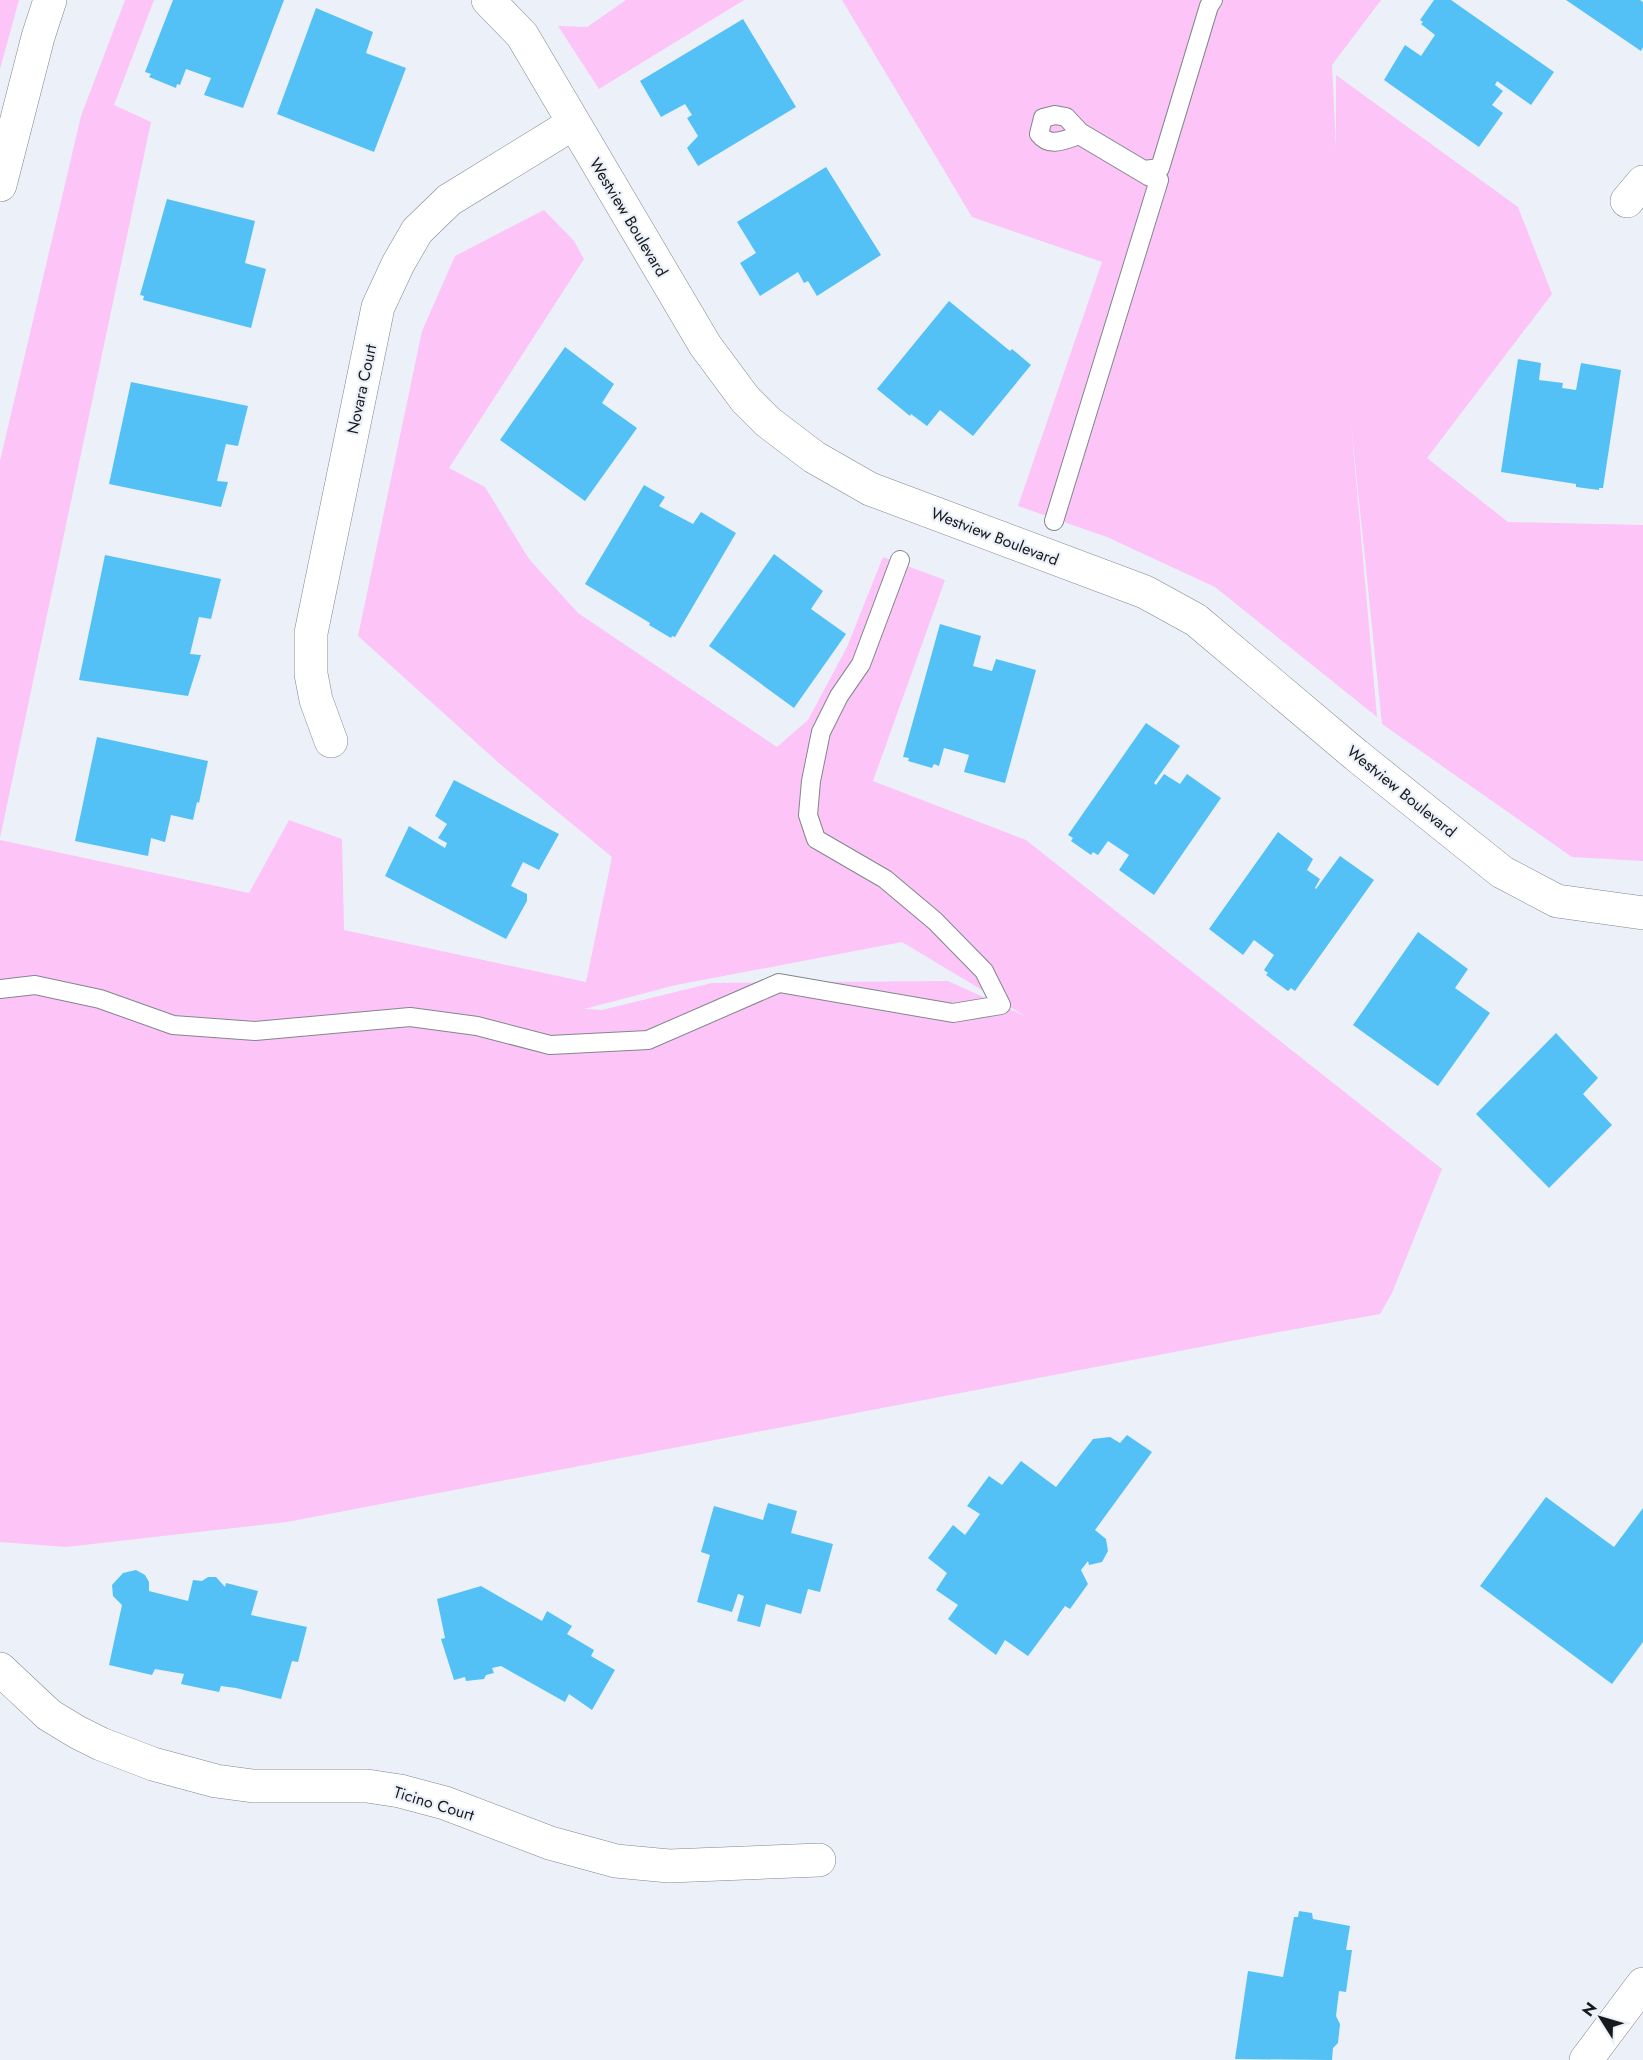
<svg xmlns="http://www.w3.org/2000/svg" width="1643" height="2060" font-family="Jost,sans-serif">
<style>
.green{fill:#fcc4f7;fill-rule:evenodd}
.building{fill:#53c1f5}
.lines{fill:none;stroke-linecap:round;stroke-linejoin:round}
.lane-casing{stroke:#82868d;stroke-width:20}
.street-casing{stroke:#82868d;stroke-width:34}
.secondary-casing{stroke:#82868d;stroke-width:34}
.lane{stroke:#fff;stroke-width:18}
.street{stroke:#fff;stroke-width:33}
.secondary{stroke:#fff;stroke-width:33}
.labels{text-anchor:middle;stroke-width:4.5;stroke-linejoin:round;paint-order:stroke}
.street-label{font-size:16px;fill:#17191c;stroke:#ecf1f9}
</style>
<rect width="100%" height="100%" fill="#ecf1f9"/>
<path class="green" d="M0,0H19L0,69Z
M125,0H154L114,105L151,122L0,838V461L81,116Z
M626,0H744L599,89L558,26L587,27Z
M842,0H1381L1332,65L1336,148V75L1518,207L1552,294L1427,458L1508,522L1643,525V861L1572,857L1382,724L1351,423L1377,717L1215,587L1107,537L1018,506L1102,262L972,217Z
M544,210L574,241L584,259L449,468L485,487L529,559L578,613L777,747L808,720L847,647L883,557L945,580L873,781L1026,840L1442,1169L1392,1293L1380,1314L1273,1333L287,1522L66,1547L0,1542V840L249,893L289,820L342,839L344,930L586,982L612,857L500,764L358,636L422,331L455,256ZM902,942L1025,1016L948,981L712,983L602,1010L584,1009L676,985Z"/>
<path class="building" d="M173,0H284L243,108L204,95L211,78L186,69L180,85L177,84L176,88L149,77L151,74L145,72Z
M1434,0H1451L1554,72L1531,105L1497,81L1495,85L1503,91L1492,105L1503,113L1479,147L1384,80L1405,45L1421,56L1435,35L1421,24L1423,22L1420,20Z
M1566,0H1640L1643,2V47L1641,51Z
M316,8L373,32L366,53L406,68L374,152L277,114Z
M743,19L796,107L698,166L687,148L698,136L687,118L692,115L685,104L661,117L640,81Z
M826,167L881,255L817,296L808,281L804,283L798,272L760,296L740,263L756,253L737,222Z
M167,199L255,221L245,263L266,269L251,328L143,300L144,296L140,295Z
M949,301L1010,351L1012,349L1031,365L973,436L940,410L927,426L911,414L910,416L877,389Z
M565,347L614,384L602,403L637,428L585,501L500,440Z
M1518,359L1541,363L1539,380L1563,383L1562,388L1576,390L1581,363L1621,370L1603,488H1599V490L1576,487V484L1501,472Z
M131,382L248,406L238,446L226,444L217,481L228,482L221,507L109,484Z
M644,485L665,497L659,506L693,524L701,512L736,533L675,637L672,636L671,638L649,625L650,623L585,584Z
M774,554L823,591L811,609L846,634L794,708L709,646Z
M105,555L221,579L211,619L199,617L190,654L201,655L188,696L79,680Z
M940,624L981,636L973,666L992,671L996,659L1036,670L1005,783L964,772L969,755L944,748L939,766L934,764L932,768L908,761L909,758L903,757Z
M1146,723L1180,746L1154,783L1156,785L1164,774L1180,784L1187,774L1221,798L1154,895L1119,870L1129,855L1108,841L1098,855L1093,852L1091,855L1071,841L1073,838L1068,835Z
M97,737L208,761L199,803L197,802L193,820L171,815L165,842L151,838L148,856L75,841Z
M454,780L559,834L539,870L523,862L511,886L527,894V901L506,939L385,876L409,826L445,848L447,843L438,838L447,824L435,816Z
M1278,832L1313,859L1307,870L1320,879L1315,888L1316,889L1340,856L1374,880L1295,991L1291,988L1288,991L1266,975L1268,973L1264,970L1274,955L1254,940L1243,955L1209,929Z
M1418,932L1468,969L1455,988L1490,1013L1438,1086L1353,1025Z
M1556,1033L1598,1078L1583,1094L1612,1125L1549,1188L1476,1114Z
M1127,1435L1152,1452L1095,1530L1106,1539L1108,1551L1102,1562L1089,1565L1088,1561L1081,1570L1088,1584L1070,1609L1065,1606L1028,1656L1005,1640L996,1655L948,1619L958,1605L936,1590L947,1573L928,1558L953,1525L965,1535L980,1514L967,1506L989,1476L1002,1485L1021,1461L1056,1487L1093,1439L1110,1437L1120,1443Z
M1546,1497L1614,1547L1643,1508V1642L1612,1684L1480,1586Z
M768,1503L797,1511L791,1533L833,1544L820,1592L808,1589L801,1614L766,1604L760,1627L737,1621L744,1596L738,1594L732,1612L697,1602L710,1555L701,1552L714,1506L763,1520Z
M136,1570L145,1575L149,1582V1591L188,1601L193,1580L202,1581L208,1577H216L225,1587L226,1583L258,1591L251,1615L307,1627L298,1662L292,1661L281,1699L236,1688L221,1686L219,1692L181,1684L184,1674L155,1669L152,1675L109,1665L122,1605L113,1596L112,1585L123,1573Z
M481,1586L542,1621L547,1611L572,1626L567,1634L594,1650L591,1656L615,1670L592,1710L569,1694L565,1702L501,1666L492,1668L494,1673L486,1675L484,1679L466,1681L465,1677L454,1680L441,1639L445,1638L437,1599Z
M1299,1911L1312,1913L1313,1919L1350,1926L1346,1950H1352L1346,1992L1339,1991L1336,2016L1340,2024L1338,2043L1333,2048L1332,2060L1235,2059L1248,1971L1283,1977L1294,1917H1298Z"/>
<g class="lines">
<g class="lane-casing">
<path id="lane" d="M1054,521L1159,180L1148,176L1079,135C1064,140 1050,148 1039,134L1043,118L1055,115L1066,117L1080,132L1144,170L1160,168L1209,6L1213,0
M0,989L35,985L100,999L173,1025L255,1031L410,1017L477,1026L550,1045L648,1040L779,983L953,1013L1001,1005L984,971L935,921L885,879L816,839L808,815L811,781L821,732L839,696L861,664L900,560"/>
</g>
<g class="street-casing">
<path id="street" d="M488,0L522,35L705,345L745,399L768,422L814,457L870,489L1145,592L1196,620L1356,755L1502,872L1557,901L1643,913
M1627,201L1643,182
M331,741L316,700L311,674V633L378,307L398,264L417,231L449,200L574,123
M0,1669L49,1715L77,1732L101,1744L153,1764L216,1781L253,1786H367L400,1791L445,1803L550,1843L616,1861L669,1866L819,1860
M1586,2060L1643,1984"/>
</g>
<g class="secondary-casing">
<path id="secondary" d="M0,185L38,37L50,0"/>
</g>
<use href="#lane" class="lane"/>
<use href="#street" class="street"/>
<use href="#secondary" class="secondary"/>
</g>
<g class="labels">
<g class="street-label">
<text transform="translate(629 217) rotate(59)" y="6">Westview Boulevard</text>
<text transform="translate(361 389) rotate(-78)" y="6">Novara Court</text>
<text transform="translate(995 536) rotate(21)" y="6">Westview Boulevard</text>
<text transform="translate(1402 791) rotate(39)" y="6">Westview Boulevard</text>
<text transform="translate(434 1803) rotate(17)" y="6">Ticino Court</text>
</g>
</g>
<g transform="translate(1601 2018) rotate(307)" stroke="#ecf1f9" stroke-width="4.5" paint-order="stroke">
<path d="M0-4.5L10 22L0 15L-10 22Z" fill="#17191c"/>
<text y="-9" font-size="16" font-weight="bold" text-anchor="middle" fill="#17191c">N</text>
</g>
</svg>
